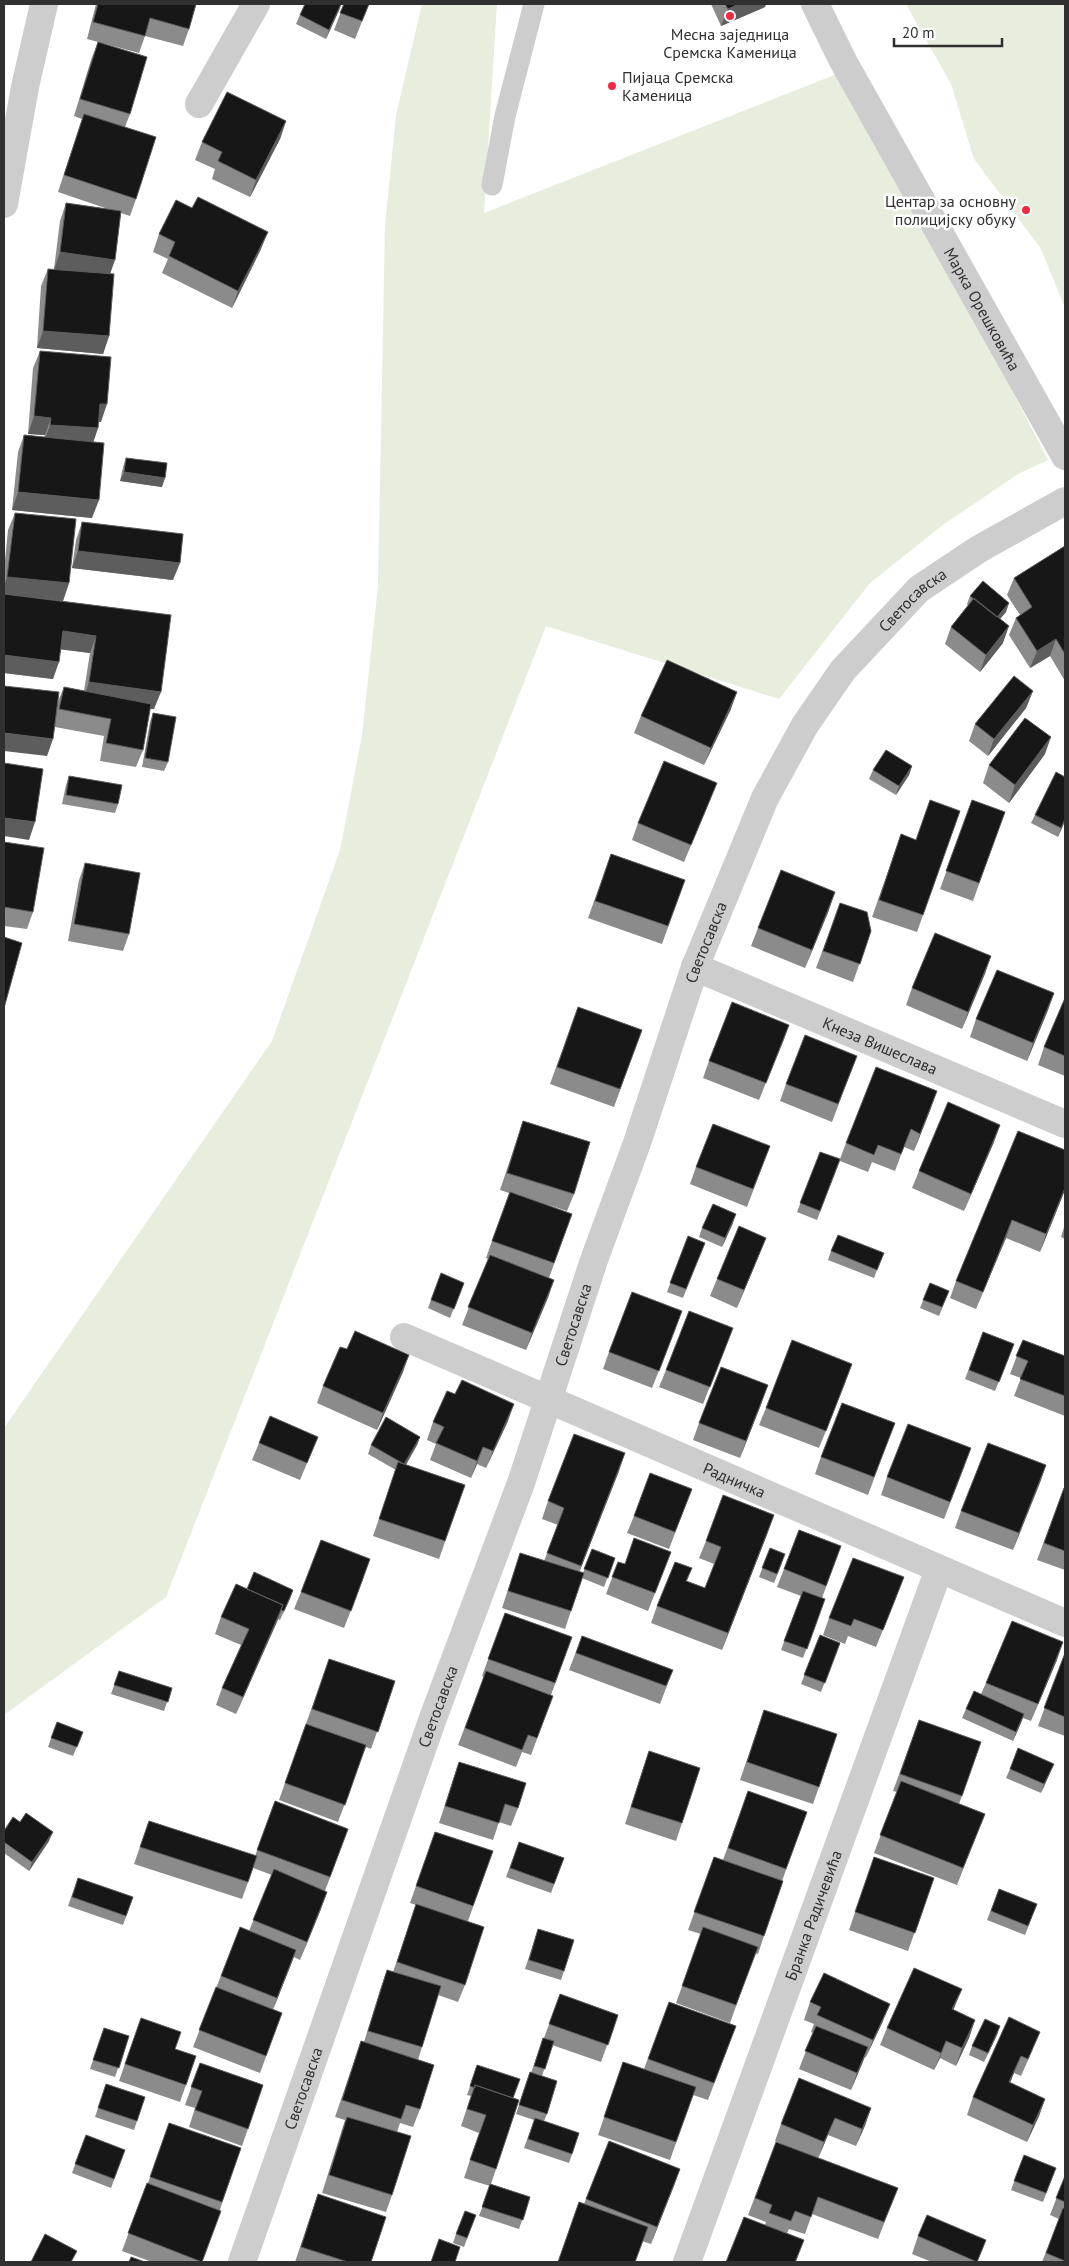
<svg xmlns="http://www.w3.org/2000/svg" width="1069" height="2266" font-family="'PT Sans',sans-serif">
<style>
.green{fill:#e7eedd}
.lines{fill:none;stroke-linecap:round;stroke-linejoin:round}
.service{stroke:#cdcdcd;stroke-width:21}
.minor{stroke:#cdcdcd;stroke-width:28}
.wall{fill:#8b8b8b}
.shaded-wall{fill:#5d5d5d}
.building{fill:#171717;stroke:#5d5d5d}
.poi-dot{fill:#f02945;stroke:#fff;stroke-width:2}
.labels{text-anchor:middle;stroke-width:5;stroke-linejoin:round;paint-order:stroke}
.poi-label{font-size:16px;fill:#303030;stroke:#fff}
.street-label{font-size:16px;fill:#303030;stroke:#fff}
</style>
<rect width="100%" height="100%" fill="#fff"/>
<path class="green" d="M422,4H497L484,213L847,70L1048,460L1020,473L944,524L870,583L779,699L546,626L166,1597L4,1715V1428L272,1041L340,850L362,735L378,586L385,225L396,115Z
M906,4H1065V308L1041,249L974,159L951,84Z"/>
<g class="lines">
<path class="service" d="M492,185L505,116L534,4"/>
<g class="minor">
<path id="s1" d="M815,4L843,61L1065,456"/>
<path d="M199,104L256,4"/>
<path d="M4,204L25,87L44,4"/>
<path id="s2" d="M695,967L1065,1124"/>
<path id="s3" d="M404,1337L1065,1623"/>
<path id="s4" d="M242,2262L433,1718L521,1483L594,1260L637,1143L695,967L765,798L805,725L843,670L919,589L979,549L1065,501"/>
<path id="s5" d="M687,2262L939,1569"/>
</g>
</g>
<path class="wall" d="M96,4H196L189,29L183,46L145,36L139,53L87,39Z
M344,4H369L355,39L334,30Z
M711,4H766L765,7L721,26Z
M340,8L326,39L296,24L300,15Z
M98,42L130,114L125,127L136,199L130,216L121,213L110,274L109,336L103,354L37,348L41,286L48,269H54L60,221L66,203L108,209L58,192L82,119L74,116L91,60Z
M286,121L280,139L250,197L212,179L215,169L195,160L202,142Z
M159,234L261,249L232,308L162,273L168,259L153,252Z
M40,351L101,422H98V428L93,442L92,518L12,510L18,452L24,435L44,437L45,435L28,434L33,368Z
M126,458L162,487L120,481L123,467Z
M15,513L69,583L63,601L31,597L171,615L154,709H150L143,750L136,767L100,761L104,736L55,727L47,756L57,704L64,687L84,691L90,653L61,649L53,679L4,673V570L8,530Z
M82,522L173,580L72,568L76,540Z
M1065,546V681L1050,656L1030,668L1009,635L1016,618L1020,615L1007,595L1014,578Z
M970,596L1006,612L1000,619L1003,643L980,672L945,644L951,627L968,605L967,604Z
M1033,691L1026,708L988,756L969,741L975,724Z
M731,709L704,765L634,733L641,716Z
M153,713L168,762L164,771L142,767L150,722Z
M1045,754L1009,803L983,783L989,765Z
M912,766L909,775L896,795L869,779L873,770Z
M69,776L118,804L115,813L62,804L66,785Z
M710,800L684,862L632,840L638,823Z
M972,800L1005,812L973,901L940,889Z
M960,811L917,932L872,917L901,834L916,840Z
M1035,815L1065,821L1058,837L1031,823Z
M4,842L33,912L27,929L4,926Z
M611,854L685,880L662,944L588,918Z
M85,863L129,934L123,951L68,941L79,880Z
M840,903L871,931L853,982L816,968Z
M829,910L805,968L751,946L758,928Z
M991,956L962,1029L906,1005L912,988Z
M1054,993L1048,1010L1027,1061L970,1037L976,1019Z
M1065,998V1076L1038,1065L1044,1047Z
M578,1007L642,1030L614,1107L550,1084Z
M789,1025L759,1100L703,1078L709,1061Z
M857,1056L832,1122L780,1101L786,1084Z
M931,1108L914,1151L904,1147L895,1171L872,1162L868,1172L840,1161L817,1220L797,1212L820,1152L840,1159L846,1143Z
M523,1121L574,1194L567,1211L546,1204L572,1214L549,1278L554,1280L526,1350L462,1325L488,1259L486,1258L509,1193L500,1190Z
M1018,1131L1065,1190L1040,1252L1006,1238L976,1309L950,1298L956,1281Z
M994,1142L964,1211L912,1188L919,1171Z
M770,1146L747,1207L690,1184L696,1167Z
M733,1223L722,1247L699,1237L702,1228Z
M1065,1224V1239L1061,1237Z
M688,1236L705,1243L683,1298L667,1292Z
M831,1251L880,1262L874,1278L828,1260Z
M759,1255L737,1308L710,1296L717,1279Z
M441,1273L464,1283L450,1318L428,1308Z
M930,1283L949,1291L939,1316L920,1308Z
M676,1328L652,1388L603,1369L609,1352Z
M983,1332L1014,1344L995,1391L965,1379Z
M1023,1340L1065,1356V1416L1014,1396L1021,1378L1010,1374Z
M726,1345L703,1404L659,1387L666,1370Z
M403,1372L377,1430L317,1403L323,1386Z
M846,1381L819,1448L759,1425L766,1408Z
M762,1402L740,1458L693,1440L699,1423Z
M508,1421L486,1468L477,1464L471,1478L430,1460L436,1444L427,1440L433,1422Z
M318,1437L300,1480L252,1460L259,1443Z
M420,1437L417,1445L406,1465L465,1485L439,1559L373,1536L396,1470L368,1454L371,1445Z
M888,1441L868,1495L815,1474L821,1457Z
M965,1465L944,1519L881,1495L887,1477Z
M1046,1465L1013,1550L955,1528L961,1511Z
M619,1471L579,1572L583,1573L592,1549L615,1558L604,1587L582,1578L565,1629L502,1608L520,1553L544,1561L558,1525L542,1519L548,1501Z
M1064,1488H1065V1570L1037,1560Z
M685,1507L669,1549L627,1533L634,1516Z
M799,1530L841,1546L822,1598L825,1599L803,1658L781,1650L801,1596L777,1587Z
M768,1532L722,1650L651,1623L657,1606L692,1568L687,1581L705,1588L714,1564L699,1558L706,1541Z
M770,1548L782,1563L774,1583L759,1577Z
M671,1552L648,1611L606,1594L618,1562L625,1564Z
M364,1577L344,1628L294,1609L301,1592Z
M247,1589L293,1590L280,1620L278,1619L236,1714L216,1705L222,1688L241,1645L215,1634L221,1617Z
M897,1595L876,1647L848,1636L845,1644L823,1635L829,1618Z
M505,1613L572,1637L551,1695L553,1696L531,1755L522,1752L516,1767L458,1745L484,1677L482,1676Z
M820,1635L840,1643L821,1692L801,1684Z
M582,1636L673,1670L660,1704L569,1670Z
M1065,1653V1736L1038,1726Z
M329,1659L395,1681L371,1749L366,1747L338,1822L279,1800Z
M1057,1660L1031,1721L1023,1718L1013,1741L962,1718L966,1709L981,1694L986,1683Z
M119,1671L172,1688L164,1711L111,1694Z
M764,1710L819,1787L813,1804L740,1780Z
M919,1720L981,1742L959,1804L985,1814L957,1885L874,1853L897,1792L893,1791Z
M57,1722L83,1732L73,1756L48,1747Z
M649,1751L682,1823L676,1841L625,1824Z
M459,1762L518,1808L511,1826L499,1822L493,1840L439,1823Z
M1010,1769L1050,1773L1041,1793L1006,1778Z
M748,1791L807,1812L782,1881L758,1954L755,1953L730,2023L676,2003L701,1934L688,1930L714,1857L723,1860Z
M275,1801L348,1829L325,1891L321,1909L300,1960L294,1957L273,2009L282,2013L260,2073L193,2047L240,1927L249,1931L272,1875L253,1868L242,1899L134,1864L149,1821L255,1856Z
M20,1822L49,1841L29,1871L4,1853V1831Z
M435,1832L493,1851L468,1921L465,1985L458,2002L438,1995L418,2060L420,2109L413,2127L400,2123L397,2132L392,2195L386,2212L322,2193L345,2120L335,2117L361,2041L364,2042L381,1987L387,1970L393,1972L416,1905L410,1903Z
M519,1842L564,1858L551,1893L506,1877Z
M874,1857L934,1878L908,1951L849,1930Z
M78,1878L133,1897L123,1925L68,1906Z
M999,1889L1037,1904L1025,1935L987,1920Z
M538,1929L564,1971L561,1980L525,1969Z
M560,1994L618,2015L601,2062L552,2045L542,2076L547,2114L544,2121L579,2133L569,2163L524,2148L534,2120L516,2114L530,2072L531,2073L540,2047L543,2038H544Z
M669,2002L736,2026L708,2100L693,2095L670,2160L598,2135L623,2062L644,2069Z
M810,2002L883,2021L866,2057H865L851,2090L799,2069L813,2033L811,2032L814,2024L804,2020Z
M955,2006L953,2010L975,2020L969,2038L956,2066L940,2058L934,2070L880,2045L887,2028Z
M1009,2017L1033,2049L1021,2076L1014,2073L1010,2083L1045,2099L1039,2116L1027,2142L967,2115L973,2097Z
M141,2018L175,2049L196,2056L180,2102L119,2081Z
M1000,2026L997,2035L984,2062L969,2055L972,2046Z
M104,2028L129,2036L115,2077L90,2069Z
M200,2063L263,2085L242,2146L189,2127L195,2108L185,2105Z
M477,2065L513,2098L496,2169L491,2184L530,2197L519,2229L479,2216L490,2186L464,2178L479,2133L461,2126L471,2096L467,2095Z
M106,2084L145,2097L134,2130L95,2117Z
M871,2108L856,2146L828,2135L818,2158L898,2188L878,2239L812,2214L805,2234L789,2229L787,2233L804,2240L796,2262H726L765,2225L766,2222L748,2215L776,2142L795,2150L775,2141L781,2124Z
M169,2123L241,2148L202,2262H152L122,2251L147,2183H148Z
M86,2135L125,2150L111,2188L72,2173Z
M609,2141L680,2169L651,2244L642,2241L635,2262H558L579,2202L584,2204Z
M1024,2155L1056,2168L1043,2202L1011,2190Z
M1065,2176V2262H1042L1059,2219L1050,2215Z
M318,2194L371,2262H295Z
M476,2215L464,2247L453,2243L456,2234Z
M918,2236L986,2240L977,2262H932L912,2254Z"/>
<path class="shaded-wall" d="M341,4L340,8L326,39L329,30Z
M739,4H766L765,7L721,26L728,9Z
M286,121L280,139L250,197L256,180Z
M268,232L261,249L232,308L238,291Z
M60,252L115,260L109,277L54,270Z
M43,331L109,336L103,354L37,348Z
M100,404H107L101,422L93,421Z
M34,416L51,418L45,435L28,434Z
M50,425L98,428L92,446L44,442Z
M124,472L165,478L162,487L120,481Z
M18,492L99,500L92,518L12,510Z
M78,551L180,563L173,580L72,568Z
M7,577L69,583L63,601L4,594V587Z
M1009,603L1006,612L993,627L996,618Z
M1009,626L1003,643L980,672L986,655Z
M63,631L96,636L90,653L57,649Z
M1056,639L1050,656L1030,668L1037,651Z
M4,655L59,662L53,679L4,673Z
M89,682L161,692L154,709L83,700Z
M1033,691L1026,708L988,756L994,739Z
M737,692L731,709L704,765L711,748Z
M4,733L53,739L47,756L4,751Z
M1051,737L1045,754L1009,803L1015,785Z
M912,766L909,775L896,795L899,786Z
M4,818L35,822L29,840L4,836Z
M1065,819V821L1058,837L1061,828Z
M835,892L829,910L805,968L812,950Z
M991,956L985,974L962,1029L968,1012Z
M1054,993L1048,1010L1027,1061L1033,1043Z
M789,1025L783,1042L759,1100L766,1083Z
M937,1091L931,1108L914,1151L920,1134Z
M1000,1125L994,1142L964,1211L971,1194Z
M1065,1188V1190L1040,1252L1046,1234Z
M736,1214L733,1223L722,1247L725,1238Z
M1012,1220L1006,1238L976,1309L983,1292Z
M766,1238L759,1255L737,1308L744,1290Z
M554,1280L548,1298L526,1350L532,1333Z
M409,1355L403,1372L377,1430L383,1413Z
M768,1385L762,1402L740,1458L746,1441Z
M514,1404L508,1421L486,1468L493,1451Z
M420,1437L417,1445L401,1473L404,1464Z
M483,1447L477,1464L471,1478L477,1461Z
M625,1453L619,1471L575,1583L581,1566Z
M1046,1465L1040,1483L1013,1550L1019,1533Z
M774,1515L768,1532L722,1650L728,1633Z
M293,1590L290,1599L280,1620L284,1611Z
M283,1605L277,1622L236,1714L243,1697Z
M1063,1642L1057,1660L1031,1721L1038,1704Z
M1024,1714L1021,1723L1013,1741L1016,1732Z
M1054,1764L1050,1773L1041,1793L1044,1784Z
M53,1832L49,1841L29,1871L32,1862Z
M327,1892L321,1909L300,1960L307,1942Z
M296,1950L290,1967L271,2015L277,1998Z
M962,1989L955,2006L945,2027L952,2009Z
M890,2004L883,2021L866,2057L873,2040Z
M975,2020L969,2038L956,2066L962,2048Z
M1000,2026L997,2035L984,2062Z
M946,2041L940,2058L934,2070L941,2053Z
M868,2047L862,2064L851,2090L857,2073Z
M1021,2056L1014,2073L1003,2100L1009,2082Z
M1045,2099L1039,2116L1027,2142L1033,2125Z
M871,2108L865,2126L856,2146L862,2129Z
M835,2118L828,2135L818,2159L824,2142Z
M680,2169L674,2186L651,2244L657,2227Z"/>
<path class="building" d="M98,4H196L189,29L150,18L145,36L93,22Z
M305,4H341L329,30L300,15Z
M344,4H369L362,21L340,13Z
M725,4H739L728,9Z
M98,42L147,57L130,114L80,99Z
M227,92L286,121L256,180L218,161L222,152L202,142Z
M84,114L156,137L136,199L64,175Z
M198,197L268,232L238,291L169,256L175,242L159,234L176,200L192,208Z
M66,203L121,211L115,260L60,252Z
M48,269L114,274L109,336L43,331Z
M40,351L111,357L107,404H100L98,428L50,425L51,418L34,416Z
M24,435L104,443L99,500L18,492Z
M126,458L167,463L165,478L124,472Z
M15,513L76,519L69,583L7,577Z
M82,522L183,534L180,563L78,551Z
M1065,546V654L1056,639L1037,651L1016,618L1032,607L1014,578Z
M983,581L1009,603L997,617L970,596Z
M4,594L171,615L161,692L89,682L96,636L63,631L59,662L4,655Z
M974,598L1009,626L986,655L951,627Z
M667,660L737,692L711,748L641,716Z
M1014,676L1033,691L994,739L975,724Z
M4,686L59,692L53,739L4,733Z
M64,687L151,704L143,750L106,743L111,719L59,709Z
M153,713L176,717L168,762L145,758Z
M1025,718L1051,737L1015,785L989,765Z
M886,750L912,766L899,786L873,770Z
M664,761L717,783L691,845L638,823Z
M4,763L43,769L35,822L4,818Z
M1056,772L1065,777V819L1061,828L1035,815Z
M69,776L122,785L118,804L66,795Z
M930,800L960,811L923,915L879,900L901,834L916,840Z
M972,800L1005,812L979,883L946,871Z
M4,842L44,848L33,912L4,907Z
M611,854L685,880L668,926L595,901Z
M85,863L140,873L129,934L74,924Z
M781,870L835,892L812,950L758,928Z
M840,903L867,912L871,931L860,964L823,951Z
M935,933L991,956L968,1012L912,988Z
M4,937L22,943L4,1008Z
M997,970L1054,993L1033,1043L976,1019Z
M1065,998V1056L1044,1047Z
M732,1002L789,1025L766,1083L709,1061Z
M578,1007L642,1030L620,1089L557,1067Z
M805,1035L857,1056L838,1104L786,1084Z
M876,1067L937,1091L920,1134L911,1129L901,1154L878,1145L874,1155L846,1143Z
M948,1102L1000,1125L971,1194L919,1171Z
M523,1121L590,1142L574,1194L507,1173Z
M713,1124L770,1146L753,1189L696,1167Z
M1018,1131L1065,1150V1188L1046,1234L1012,1220L983,1292L956,1281Z
M820,1152L840,1159L820,1211L800,1203Z
M510,1192L572,1214L554,1263L492,1241Z
M713,1204L736,1214L725,1238L702,1228Z
M739,1226L766,1238L744,1290L717,1279Z
M838,1235L884,1253L877,1270L831,1251Z
M688,1236L705,1243L686,1289L670,1283Z
M490,1255L554,1280L532,1333L468,1307Z
M441,1273L464,1283L454,1309L431,1300Z
M930,1283L949,1291L942,1307L923,1300Z
M632,1292L682,1311L659,1371L609,1352Z
M689,1311L733,1328L710,1387L666,1370Z
M355,1331L409,1355L383,1413L323,1386L340,1347L347,1349Z
M983,1332L1014,1344L999,1382L969,1370Z
M792,1340L852,1364L826,1431L766,1408Z
M1023,1340L1065,1356V1396L1020,1379L1028,1361L1016,1356Z
M721,1367L768,1385L746,1441L699,1423Z
M462,1380L514,1404L493,1451L483,1447L477,1461L436,1443L444,1427L433,1422L447,1391L455,1394Z
M842,1403L895,1423L874,1477L821,1457Z
M270,1416L318,1437L307,1463L259,1443Z
M386,1417L420,1437L404,1464L371,1445Z
M908,1424L971,1448L950,1502L887,1477Z
M574,1434L625,1453L581,1566L547,1553L564,1508L548,1501Z
M988,1443L1046,1465L1019,1533L961,1511Z
M398,1462L465,1485L445,1541L379,1519Z
M650,1473L692,1489L675,1532L634,1516Z
M1064,1488H1065V1551L1044,1543Z
M723,1495L774,1515L728,1633L657,1606L675,1562L692,1568L686,1581L705,1588L721,1547L706,1541Z
M799,1530L841,1546L826,1586L784,1569Z
M634,1538L671,1552L655,1593L612,1577L618,1562L625,1564Z
M321,1540L370,1559L351,1611L301,1592Z
M770,1548L785,1554L777,1574L762,1568Z
M592,1549L615,1558L608,1578L584,1569Z
M520,1553L584,1573L571,1611L508,1591Z
M853,1558L904,1577L883,1630L854,1619L851,1626L829,1618Z
M254,1572L293,1590L284,1611L281,1610L283,1605L247,1589Z
M236,1584L283,1605L243,1697L222,1688L249,1629L221,1617Z
M803,1591L825,1599L807,1649L784,1641Z
M505,1613L572,1637L555,1683L488,1659Z
M1012,1621L1063,1642L1038,1704L986,1683Z
M820,1635L840,1643L825,1683L804,1675Z
M582,1636L673,1670L666,1686L576,1653Z
M1065,1653V1717L1044,1708Z
M329,1659L395,1681L378,1732L312,1709Z
M119,1671L172,1688L168,1702L114,1685Z
M486,1671L553,1696L537,1738L528,1735L522,1750L465,1728Z
M974,1691L1024,1714L1016,1732L966,1709Z
M764,1710L837,1734L819,1787L747,1762Z
M919,1720L981,1742L962,1796L900,1774Z
M57,1722L83,1732L77,1747L51,1738Z
M306,1724L366,1745L345,1805L285,1783Z
M1018,1748L1054,1764L1044,1784L1010,1769Z
M649,1751L700,1768L682,1823L631,1807Z
M459,1762L526,1783L518,1808L505,1804L499,1823L445,1806Z
M901,1781L985,1814L963,1868L880,1835Z
M748,1791L807,1812L786,1869L728,1848Z
M275,1801L348,1829L330,1877L257,1850Z
M26,1813L53,1832L32,1862L4,1842V1831L13,1817L20,1822Z
M149,1821L257,1856L248,1882L140,1847Z
M435,1832L493,1851L473,1906L416,1886Z
M519,1842L564,1858L554,1884L510,1868Z
M714,1857L783,1881L764,1936L694,1912Z
M874,1857L934,1878L915,1933L855,1912Z
M274,1869L327,1892L307,1942L253,1920Z
M78,1878L133,1897L126,1916L72,1897Z
M999,1889L1037,1904L1028,1926L991,1911Z
M416,1904L484,1927L465,1985L397,1962Z
M240,1927L296,1950L277,1998L221,1976Z
M703,1927L758,1947L736,2005L682,1986Z
M538,1929L574,1940L564,1971L529,1960Z
M914,1968L962,1989L952,2009L975,2020L962,2048L946,2041L941,2053L887,2028Z
M387,1970L441,1986L422,2047L368,2031Z
M824,1973L890,2004L873,2040L817,2015L821,2007L810,2002Z
M216,1987L282,2013L266,2056L199,2030Z
M560,1994L618,2015L608,2045L549,2024Z
M669,2002L736,2026L714,2083L648,2059Z
M1009,2017L1040,2032L1028,2059L1021,2056L1009,2082L1045,2099L1033,2125L973,2097Z
M141,2018L181,2032L175,2049L196,2056L186,2085L125,2064Z
M985,2019L1000,2026L988,2053L972,2046Z
M816,2026L868,2047L857,2073L805,2051Z
M104,2028L129,2036L119,2068L93,2060Z
M543,2038L554,2041L545,2069L534,2066Z
M361,2041L434,2065L420,2109L406,2105L401,2119L342,2100Z
M623,2062L696,2087L676,2142L604,2117Z
M200,2063L263,2085L248,2129L195,2110L202,2091L191,2087Z
M477,2065L520,2079L513,2098L475,2085V2088L470,2086Z
M530,2072L557,2081L547,2114L519,2105Z
M799,2078L871,2108L862,2129L835,2118L824,2142L781,2124Z
M106,2084L145,2097L137,2121L98,2108Z
M475,2085L519,2100L496,2169L470,2160L486,2115L467,2109Z
M347,2117L411,2136L392,2195L329,2175Z
M535,2118L579,2133L572,2154L528,2139Z
M169,2123L241,2148L222,2202L150,2177Z
M86,2135L125,2150L114,2179L75,2164Z
M609,2141L680,2169L657,2227L586,2199Z
M776,2142L898,2188L884,2222L818,2197L811,2217L795,2211L791,2221L769,2213L772,2205L755,2198Z
M1024,2155L1056,2168L1046,2193L1014,2181Z
M1065,2176V2202L1056,2198Z
M147,2183L221,2211L202,2262L128,2233Z
M490,2184L530,2197L523,2220L482,2207Z
M318,2194L386,2217L371,2262H348L301,2247Z
M579,2202L648,2227L635,2262H558Z
M1063,2208L1065,2209V2261L1046,2253Z
M465,2211L476,2215L467,2238L456,2234Z
M927,2215L986,2240L977,2262L918,2236Z
M744,2217L804,2240L795,2262H726Z
M45,2234L77,2251L71,2262H31Z
M439,2239L460,2247L455,2262H431Z
M131,2257L145,2262H129Z"/>
<g class="poi-dot">
<circle cx="730" cy="16" r="5"/>
<circle cx="612" cy="86" r="5"/>
<circle cx="1026" cy="210" r="5"/>
</g>
<g class="labels">
<g class="poi-label">
<text x="730" y="40">Месна заједница<tspan x="730" dy="18">Сремска Каменица</tspan></text>
<text x="622" y="83" text-anchor="start">Пијаца Сремска<tspan x="622" dy="18">Каменица</tspan></text>
<text x="1016" y="207" text-anchor="end">Центар за основну<tspan x="1016" dy="18">полицијску обуку</tspan></text>
</g>
<g class="street-label">
<text dy="6" stroke="none"><textPath href="#s1" startOffset="348">Марка Орешковића</textPath></text>
<text dy="6" stroke="none"><textPath href="#s4" startOffset="1804">Светосавска</textPath></text>
<text dy="6" stroke="none"><textPath href="#s4" startOffset="1399">Светосавска</textPath></text>
<text dy="6" stroke="none"><textPath href="#s2" startOffset="201">Кнеза Вишеслава</textPath></text>
<text dy="6" stroke="none"><textPath href="#s4" startOffset="994">Светосавска</textPath></text>
<text dy="6" stroke="none"><textPath href="#s3" startOffset="360">Радничка</textPath></text>
<text dy="6" stroke="none"><textPath href="#s4" startOffset="589">Светосавска</textPath></text>
<text dy="6" stroke="none"><textPath href="#s5" startOffset="369">Бранка Радичевића</textPath></text>
<text dy="6" stroke="none"><textPath href="#s4" startOffset="184">Светосавска</textPath></text>
</g>
</g>
<rect width="1069" height="2266" fill="none" stroke="#303030" stroke-width="10"/>
<path d="M894 38v8h108v-8" fill="none" stroke="#303030" stroke-width="2.5"/>
<text x="902" y="38" font-size="15" fill="#303030" stroke="#ffffff" stroke-width="4" paint-order="stroke">20 m</text>
</svg>
